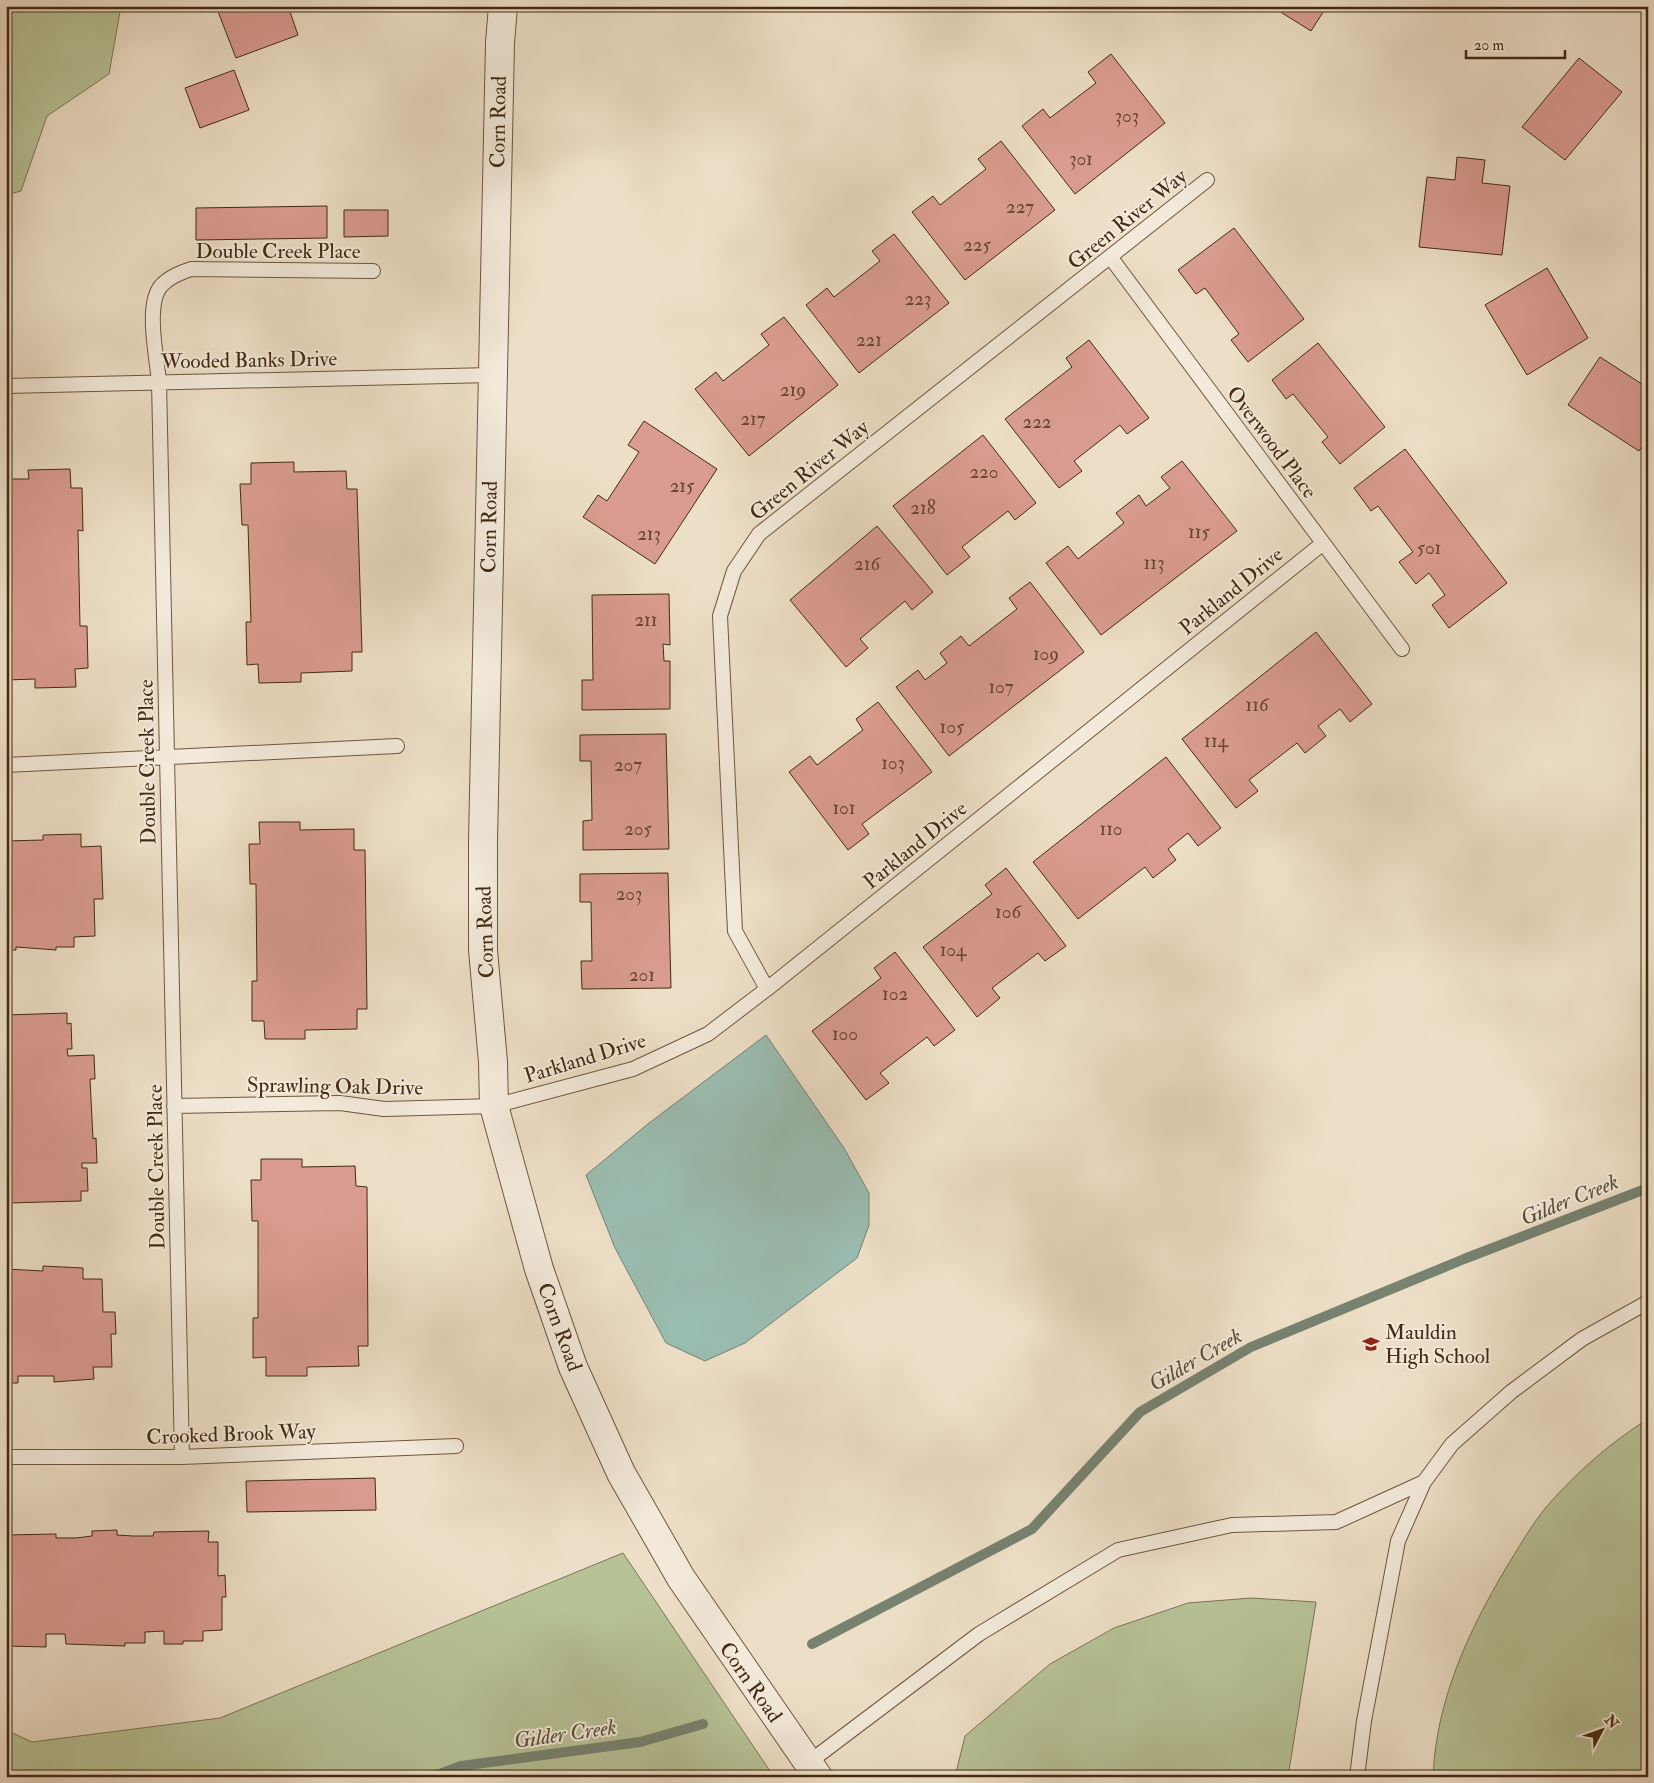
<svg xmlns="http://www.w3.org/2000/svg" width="1654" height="1783" font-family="'IM FELL Double Pica',serif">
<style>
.green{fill:#b7c297;stroke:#7d7654}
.water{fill:#9abdb1;stroke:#778271}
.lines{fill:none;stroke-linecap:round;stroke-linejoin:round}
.stream{stroke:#778271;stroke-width:10}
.building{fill:#da9c91;stroke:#432a11}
.service-casing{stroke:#6e573e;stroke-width:16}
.tertiary-casing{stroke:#6e573e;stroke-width:30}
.service{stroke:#f3eadb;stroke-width:14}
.tertiary{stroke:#f3eadb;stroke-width:28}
.labels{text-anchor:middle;stroke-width:4;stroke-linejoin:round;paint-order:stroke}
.number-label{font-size:19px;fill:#694631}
.street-label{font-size:21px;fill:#432a11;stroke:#f3eadb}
.poi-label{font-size:21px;fill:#432a11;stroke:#f3eadb;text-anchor:start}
.water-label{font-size:22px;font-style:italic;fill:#594f39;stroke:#f3eadb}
</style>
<rect width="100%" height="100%" fill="#eddfc7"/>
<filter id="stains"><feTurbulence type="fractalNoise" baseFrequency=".004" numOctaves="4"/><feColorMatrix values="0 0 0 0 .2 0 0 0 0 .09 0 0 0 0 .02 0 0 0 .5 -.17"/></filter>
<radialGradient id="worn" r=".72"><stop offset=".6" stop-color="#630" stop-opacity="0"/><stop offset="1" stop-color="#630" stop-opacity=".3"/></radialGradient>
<path class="green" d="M6,6H121L109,74L47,116L21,191L6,195Z
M1648,1419V1777H1433C1436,1701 1468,1632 1506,1568C1519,1547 1532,1524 1548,1505C1577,1472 1611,1442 1648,1419Z
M623,1553L774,1777H6V1730L32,1742L220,1718Z
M1251,1598L1316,1602L1288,1777H955L965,1736L1050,1664L1114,1628L1188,1603Z"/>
<path class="water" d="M766,1035L844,1148L869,1193V1225L857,1258L745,1343L705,1361L666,1343L615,1248L586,1175L649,1123Z"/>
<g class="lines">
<path class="stream" d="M812,1644L1032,1529L1140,1412L1251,1347L1464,1259L1648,1188
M432,1777L461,1766L640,1742L703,1724"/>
</g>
<path class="building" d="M225,6H288L298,35L236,58L217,9Z
M1271,6H1327L1311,31Z
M1111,54L1165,123L1075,194L1022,126L1043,109L1050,118L1096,83L1088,72Z
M1579,58L1622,92L1565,160L1522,127Z
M234,70L249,110L200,128L185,88Z
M1001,141L1055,210L965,280L912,212L933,196L940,205L986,169L978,159Z
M1457,157L1485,160L1482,183L1510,186L1502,255L1419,247L1427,177L1455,180Z
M327,206V238L196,240V208Z
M344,210H388V236L344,237Z
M1234,228L1304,319L1248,362L1231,340L1239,334L1205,288L1196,294L1178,270Z
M894,234L949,303L859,373L806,305L827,288L834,297L880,261L872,251Z
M1547,268L1588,338L1527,375L1485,305Z
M784,317L838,385L749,456L695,389L716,372L723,381L769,345L761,334Z
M1089,340L1149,418L1127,434L1120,425L1074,461L1082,471L1059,488L1005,419L1072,367L1066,358Z
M1318,343L1385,427L1340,464L1322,442L1328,437L1293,394L1286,399L1272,380Z
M1600,357L1648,388V438L1639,451L1568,405Z
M644,421L717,469L655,564L583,517L598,495L607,501L639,452L628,445Z
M983,435L1036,503L1015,520L1008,511L962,547L970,557L947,575L893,506Z
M1405,449L1507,583L1449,628L1432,605L1445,595L1429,573L1416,584L1399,562L1413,552L1378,506L1371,511L1354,488Z
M1182,461L1237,531L1101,635L1046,563L1068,546L1078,559L1124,523L1116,513L1139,495L1146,506L1170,488L1161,477Z
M294,462V472L346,471L347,489H357L362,652H352V671L301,673V682L259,683L258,664L247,665L246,622H251L248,525H242L240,484H251V463Z
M70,469L71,488H82L83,531L78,530L80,626H87L88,668L75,669L76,687L35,688V679L6,680V479H29L28,470Z
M877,526L933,592L912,610L905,601L860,639L868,648L846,667L790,600Z
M1030,582L1084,652L949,756L896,687L918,670L925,680L947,663L940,653L961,636L969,646L1017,609L1009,598Z
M669,594L670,645L663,644L664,661H670V709L582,710V680H593L592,595Z
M1316,632L1372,704L1350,722L1340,709L1318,726L1326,736L1305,753L1297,743L1249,780L1258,791L1236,808L1182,739Z
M878,702L932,772L862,824L869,834L848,850L789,772L810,756L817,765L863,730L856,719Z
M666,734L669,849L583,850V821L592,820L591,761H580V735Z
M1166,757L1221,828L1198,846L1188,833L1168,849L1176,860L1153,878L1145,867L1078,919L1033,862Z
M259,822H300V830L354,829V850H365L367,1009H357V1029L305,1030V1039H265L264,1021H252V981H257L256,884H250L249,844H260Z
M6,834L7,841L43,840V835L81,834V847L101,846L103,899H94L95,936L74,937V947H56V950L16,947V950H6Z
M1006,868L1066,946L1045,961L1038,953L992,988L1000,998L977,1017L923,947L992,894L985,885Z
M668,873L671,988L582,989L581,961H592L591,902H580V874Z
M895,952L955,1030L934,1046L927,1037L880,1073L889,1083L866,1100L812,1031L881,978L874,968Z
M67,1013V1024L71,1023L72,1049H67L68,1056L94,1055L95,1079H90L93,1139L96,1138L97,1163H82V1168H87L88,1191H81V1201L8,1203L6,1015Z
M261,1159H302V1167L355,1166L356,1186L367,1187L368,1346H358L359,1366L307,1367V1376H266V1357L253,1358V1318H258V1221H252L251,1180H261Z
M43,1266L83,1268V1279H102L103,1312H115L116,1334H111L112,1367H93L94,1379L54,1382V1376H18V1383H6V1269L43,1271Z
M375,1478L376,1510L247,1512L246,1481Z
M117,1530V1535L133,1536H153L154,1532L209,1531L208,1542H218V1576L225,1575L226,1597H222V1630L203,1631V1641H183V1644H164V1631L145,1632V1643H125V1646L66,1644L65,1634H46V1647L6,1646V1535L56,1534V1538H76L92,1536V1531Z"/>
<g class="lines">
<g class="service-casing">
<path id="service" d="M1111,258L1402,649
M6,386L492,375
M6,765L397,746
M767,989L735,931L720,616L734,571L759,534L1207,180
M174,1106L340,1103L384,1109L494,1106L633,1069L708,1034L767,989L1322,544
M6,1457H182L456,1446
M182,1457L159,382C157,358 145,305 161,286C169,277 180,273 191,269L373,271
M808,1763L979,1634L1118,1550L1232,1525L1336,1522L1424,1482
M1357,1777L1364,1721L1398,1541L1424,1482L1452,1444L1511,1392L1582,1339L1648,1302"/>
</g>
<g class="tertiary-casing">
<path id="tertiary" d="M503,6L500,43L483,841V950L493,1062L494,1106L539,1269L573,1367L621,1473L681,1578L818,1777"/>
</g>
<use href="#service" class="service"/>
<use href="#tertiary" class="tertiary"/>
</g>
<defs>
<g id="school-bare" transform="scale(1.35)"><path d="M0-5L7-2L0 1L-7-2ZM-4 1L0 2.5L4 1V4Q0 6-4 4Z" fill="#8f2418" stroke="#f3eadb" stroke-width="2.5" paint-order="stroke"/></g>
</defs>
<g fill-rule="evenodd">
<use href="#school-bare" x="1371" y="1344"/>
</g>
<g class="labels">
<g class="number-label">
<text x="1127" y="122">303</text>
<text x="1081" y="165">301</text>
<text x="1020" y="213">227</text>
<text x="977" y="251">225</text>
<text x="918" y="305">223</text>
<text x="869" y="346">221</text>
<text x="793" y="396">219</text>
<text x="753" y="425">217</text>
<text x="1037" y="428">222</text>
<text x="984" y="478">220</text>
<text x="682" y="492">215</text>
<text x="923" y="514">218</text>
<text x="1199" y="538">115</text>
<text x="649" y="540">213</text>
<text x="1429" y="554">501</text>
<text x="1154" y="569">113</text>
<text x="867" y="570">216</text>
<text x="646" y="626">211</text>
<text x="1046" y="660">109</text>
<text x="1001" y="693">107</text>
<text x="1257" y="711">116</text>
<text x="952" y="733">105</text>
<text x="1216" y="747">114</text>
<text x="893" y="769">103</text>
<text x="628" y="771">207</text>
<text x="844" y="814">101</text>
<text x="638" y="835">205</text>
<text x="1111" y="835">110</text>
<text x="629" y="900">203</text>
<text x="1008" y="918">106</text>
<text x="953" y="956">104</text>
<text x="642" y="981">201</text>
<text x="895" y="1000">102</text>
<text x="845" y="1040">100</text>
</g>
<g class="street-label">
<text transform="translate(498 122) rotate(-89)" y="7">Corn Road</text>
<text transform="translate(1127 219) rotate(-39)" y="7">Green River Way</text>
<text x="278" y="258">Double Creek Place</text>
<text transform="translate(249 360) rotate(-1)" y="7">Wooded Banks Drive</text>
<text transform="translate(1272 442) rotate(53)" y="7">Overwood Place</text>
<text transform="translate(809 470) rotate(-39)" y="7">Green River Way</text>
<text transform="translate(489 527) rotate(-89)" y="7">Corn Road</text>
<text transform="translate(1231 591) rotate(-39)" y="7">Parkland Drive</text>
<text transform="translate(147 762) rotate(-91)" y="7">Double Creek Place</text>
<text transform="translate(915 845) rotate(-39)" y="7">Parkland Drive</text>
<text transform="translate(485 932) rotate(-92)" y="7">Corn Road</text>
<text transform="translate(585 1058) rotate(-17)" y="7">Parkland Drive</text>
<text transform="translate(335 1086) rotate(1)" y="7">Sprawling Oak Drive</text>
<text transform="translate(156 1167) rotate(-91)" y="7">Double Creek Place</text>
<text transform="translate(560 1327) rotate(70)" y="7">Corn Road</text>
<text transform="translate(231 1434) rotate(-2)" y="7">Crooked Brook Way</text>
<text transform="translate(751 1682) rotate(55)" y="7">Corn Road</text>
</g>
<g class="poi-label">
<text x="1385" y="1339">Mauldin<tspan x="1385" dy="24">High School</tspan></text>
</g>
<g class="water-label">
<text transform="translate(1569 1199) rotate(-22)" y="8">Gilder Creek</text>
<text transform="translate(1195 1359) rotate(-30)" y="8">Gilder Creek</text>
<text transform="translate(565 1733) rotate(-8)" y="8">Gilder Creek</text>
</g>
</g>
<rect width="1654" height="1783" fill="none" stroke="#eddfc7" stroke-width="25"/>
<rect x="8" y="8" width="1639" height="1768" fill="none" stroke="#432a11" stroke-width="2.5"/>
<rect x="12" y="12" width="1629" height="1758" fill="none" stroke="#432a11"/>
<g transform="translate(1602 1730) rotate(49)" stroke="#f3eadb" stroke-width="4" paint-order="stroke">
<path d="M0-4L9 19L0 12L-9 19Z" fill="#432a11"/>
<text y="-8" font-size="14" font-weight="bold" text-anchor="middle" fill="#432a11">N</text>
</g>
<path d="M1466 50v8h99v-8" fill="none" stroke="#432a11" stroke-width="2.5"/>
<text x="1474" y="50" font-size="15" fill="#432a11" stroke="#f3eadb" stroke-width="4" paint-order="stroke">20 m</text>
<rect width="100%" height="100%" filter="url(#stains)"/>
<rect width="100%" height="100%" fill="url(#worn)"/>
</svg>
